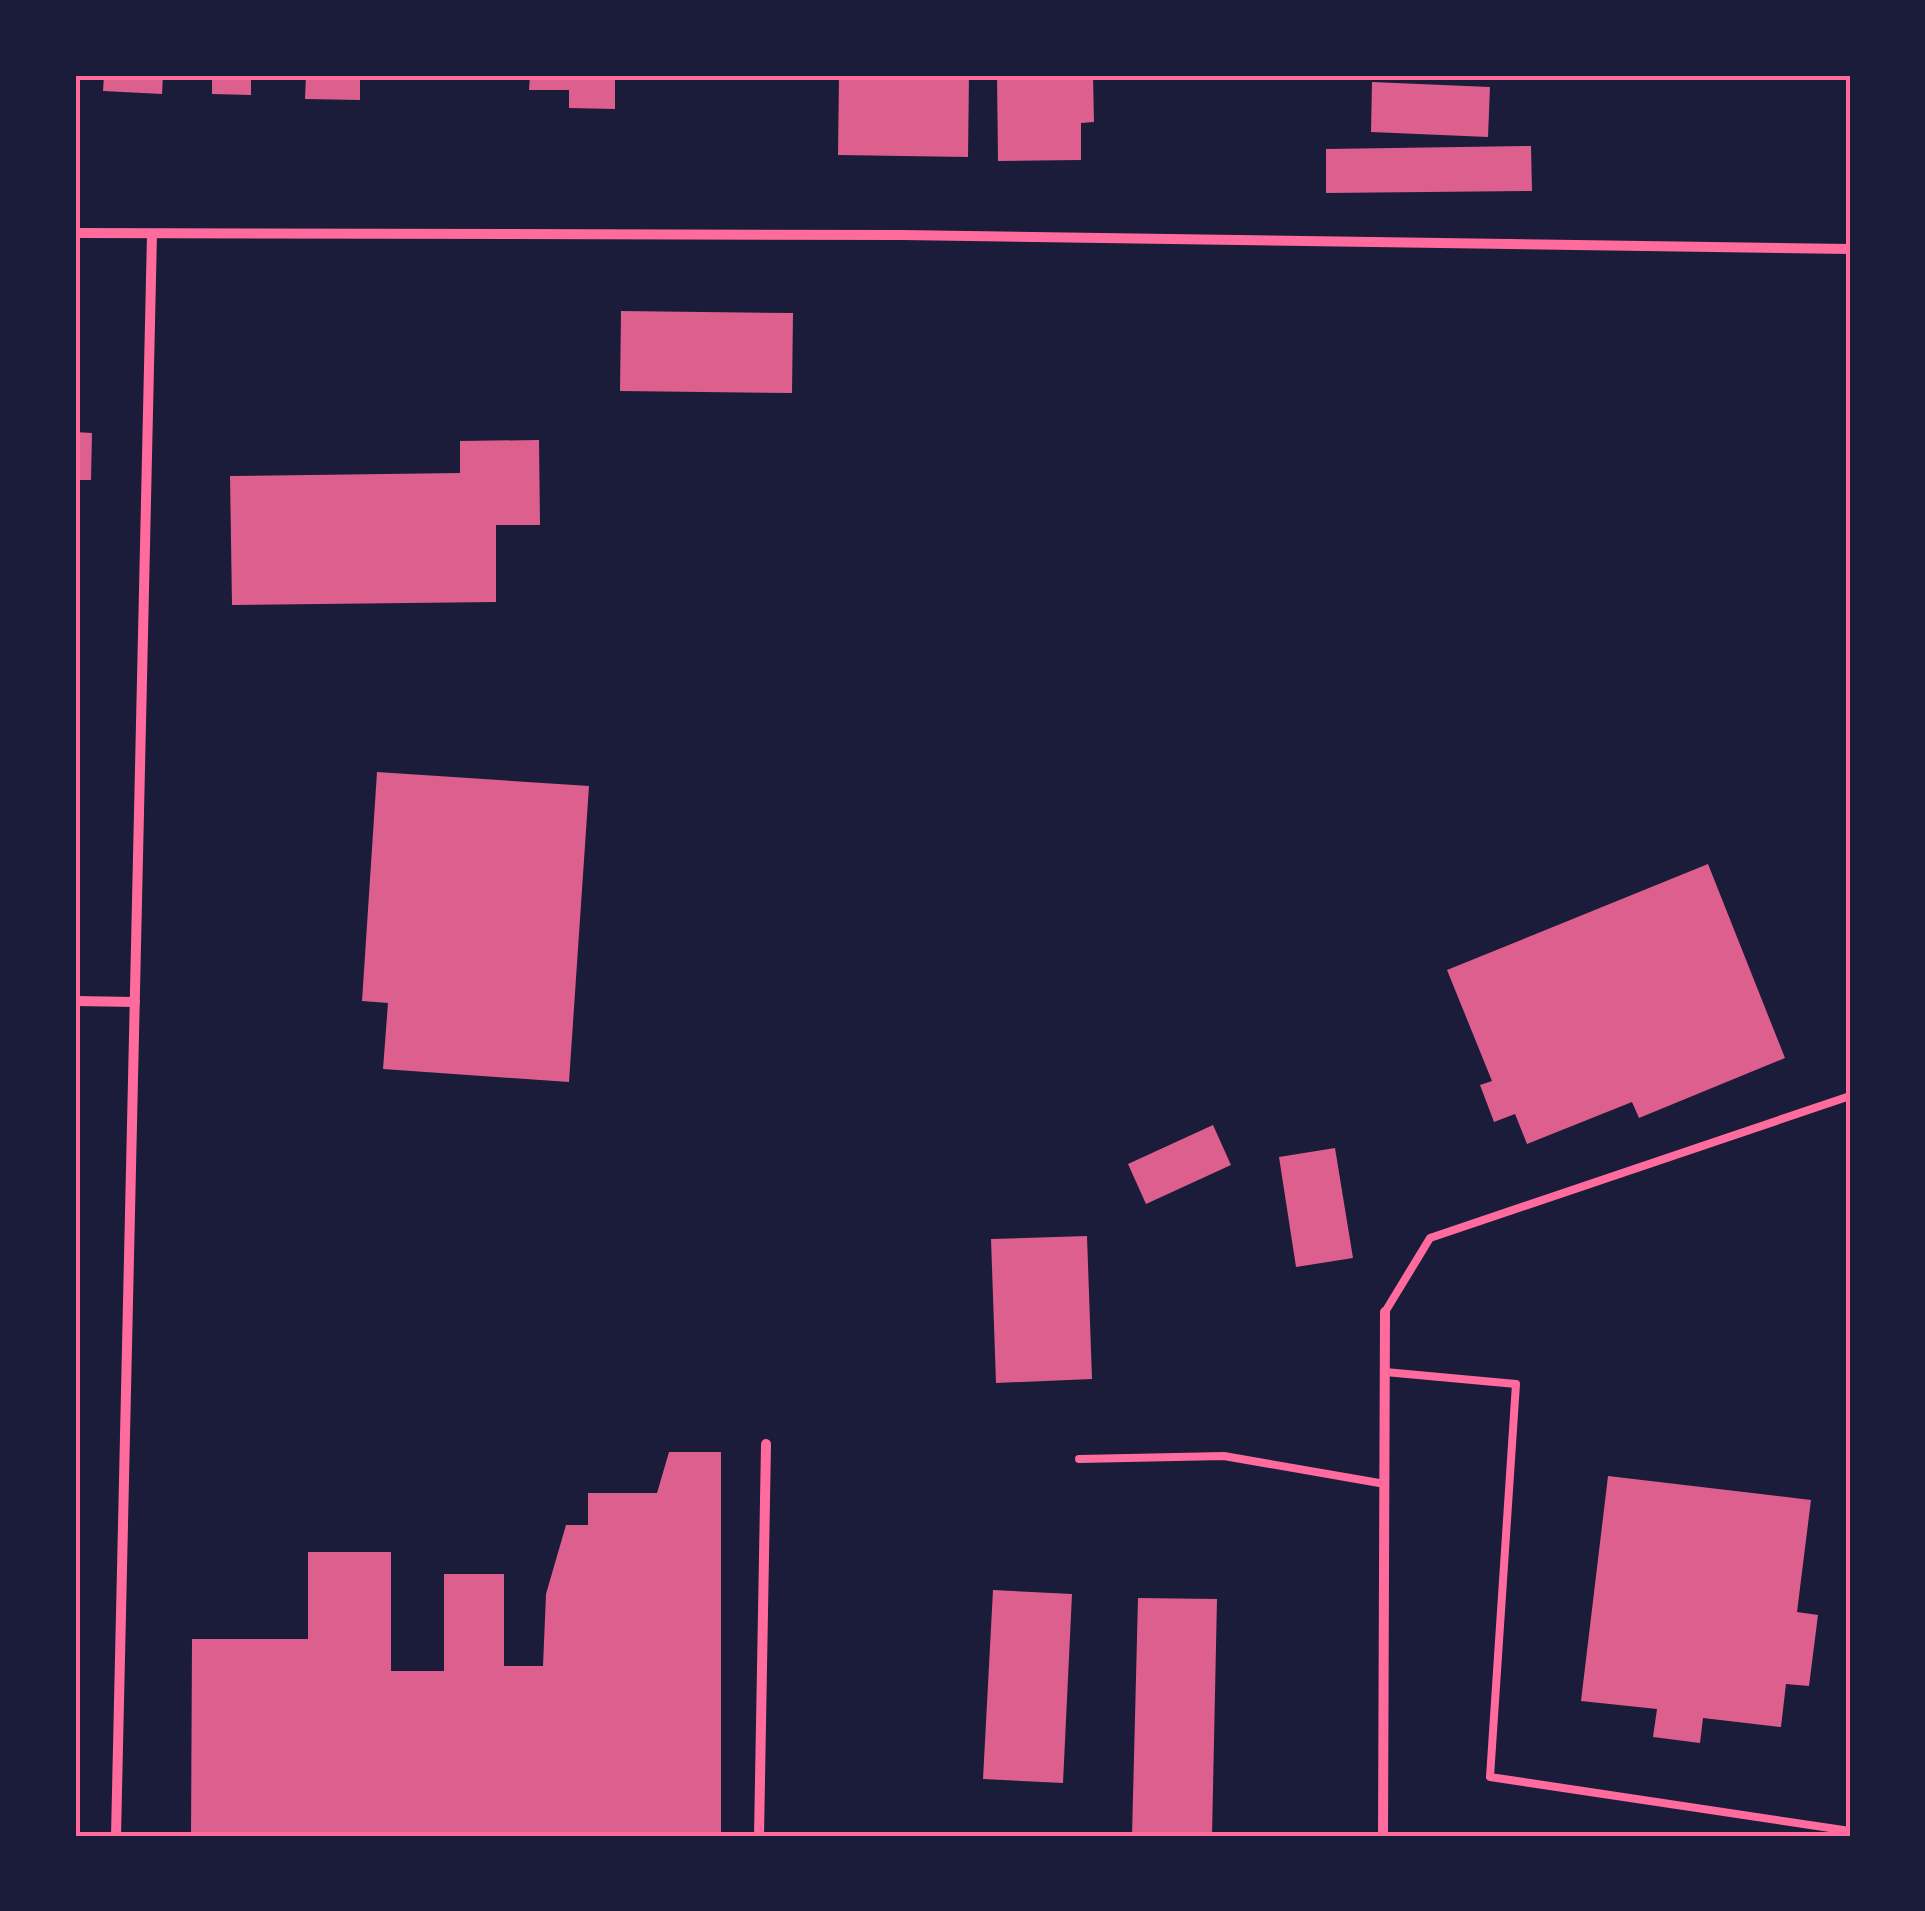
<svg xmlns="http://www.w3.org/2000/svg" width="1925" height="1911" viewBox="0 0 1925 1911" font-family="Signika,sans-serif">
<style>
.building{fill:#dd5f8e}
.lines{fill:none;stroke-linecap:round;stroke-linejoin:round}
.service{stroke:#ff6b9d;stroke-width:8}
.minor{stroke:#ff6b9d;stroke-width:10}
.neatline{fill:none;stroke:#ff6b9d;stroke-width:4}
</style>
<rect width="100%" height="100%" fill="#1b1b3a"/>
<g class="building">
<path d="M104 75H163L162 94 103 91Z"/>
<path d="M212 75H251V95L212 94Z"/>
<path d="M306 75H360V100L305 99Z"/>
<path d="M530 75H615V109L569 108V90H529Z"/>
<path d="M839 75H969L968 157 838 155Z"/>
<path d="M997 75H1093L1094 122 1081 123V160L998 161Z"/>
<path d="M1372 82 1490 87 1488 137 1371 132Z"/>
<path d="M1531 146 1532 191 1326 193V149Z"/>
<path d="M621 311 793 313 792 393 620 391Z"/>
<path d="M75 432 92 433 91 480H75Z"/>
<path d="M539 440 540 525H496V602L232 605 230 476 460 473V441Z"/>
<path d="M377 772 589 786 569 1082 383 1069 388 1003 362 1001Z"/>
<path d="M1708 864 1785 1058 1639 1118 1632 1102 1527 1144 1515 1114 1494 1122 1480 1085 1492 1081 1447 970Z"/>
<path d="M1213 1125 1231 1165 1146 1204 1128 1164Z"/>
<path d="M1335 1148 1353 1258 1296 1267 1279 1157Z"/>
<path d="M1087 1236 1092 1379 996 1383 991 1239Z"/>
<path d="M669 1452H721V1836H191L192 1639H308V1552H391V1671H444V1574H504V1666H543L546 1594 566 1525H588V1493H657Z"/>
<path d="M1608 1476 1811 1500 1797 1612 1818 1615 1809 1686 1786 1684 1781 1727 1703 1718 1700 1743 1653 1737 1657 1709 1581 1701Z"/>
<path d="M993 1590 1072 1594 1063 1783 983 1779Z"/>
<path d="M1138 1598 1217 1599 1212 1836H1132Z"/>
</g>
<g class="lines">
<g class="service">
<path d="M1385 1312 1430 1238 1850 1096"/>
<path d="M1385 1372 1516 1384 1490 1777 1850 1831"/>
<path d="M1079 1459 1224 1456 1385 1484"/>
</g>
<g class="minor">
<path d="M75 233 902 235 1850 249"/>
<path d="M75 1001 135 1002"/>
<path d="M116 1836 152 234"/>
<path d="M759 1836 766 1444"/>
<path d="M1383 1836 1385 1312"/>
</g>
</g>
<rect width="1925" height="1911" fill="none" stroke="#1b1b3a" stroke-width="155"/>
<rect x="78" y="78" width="1770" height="1756" class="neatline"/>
</svg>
